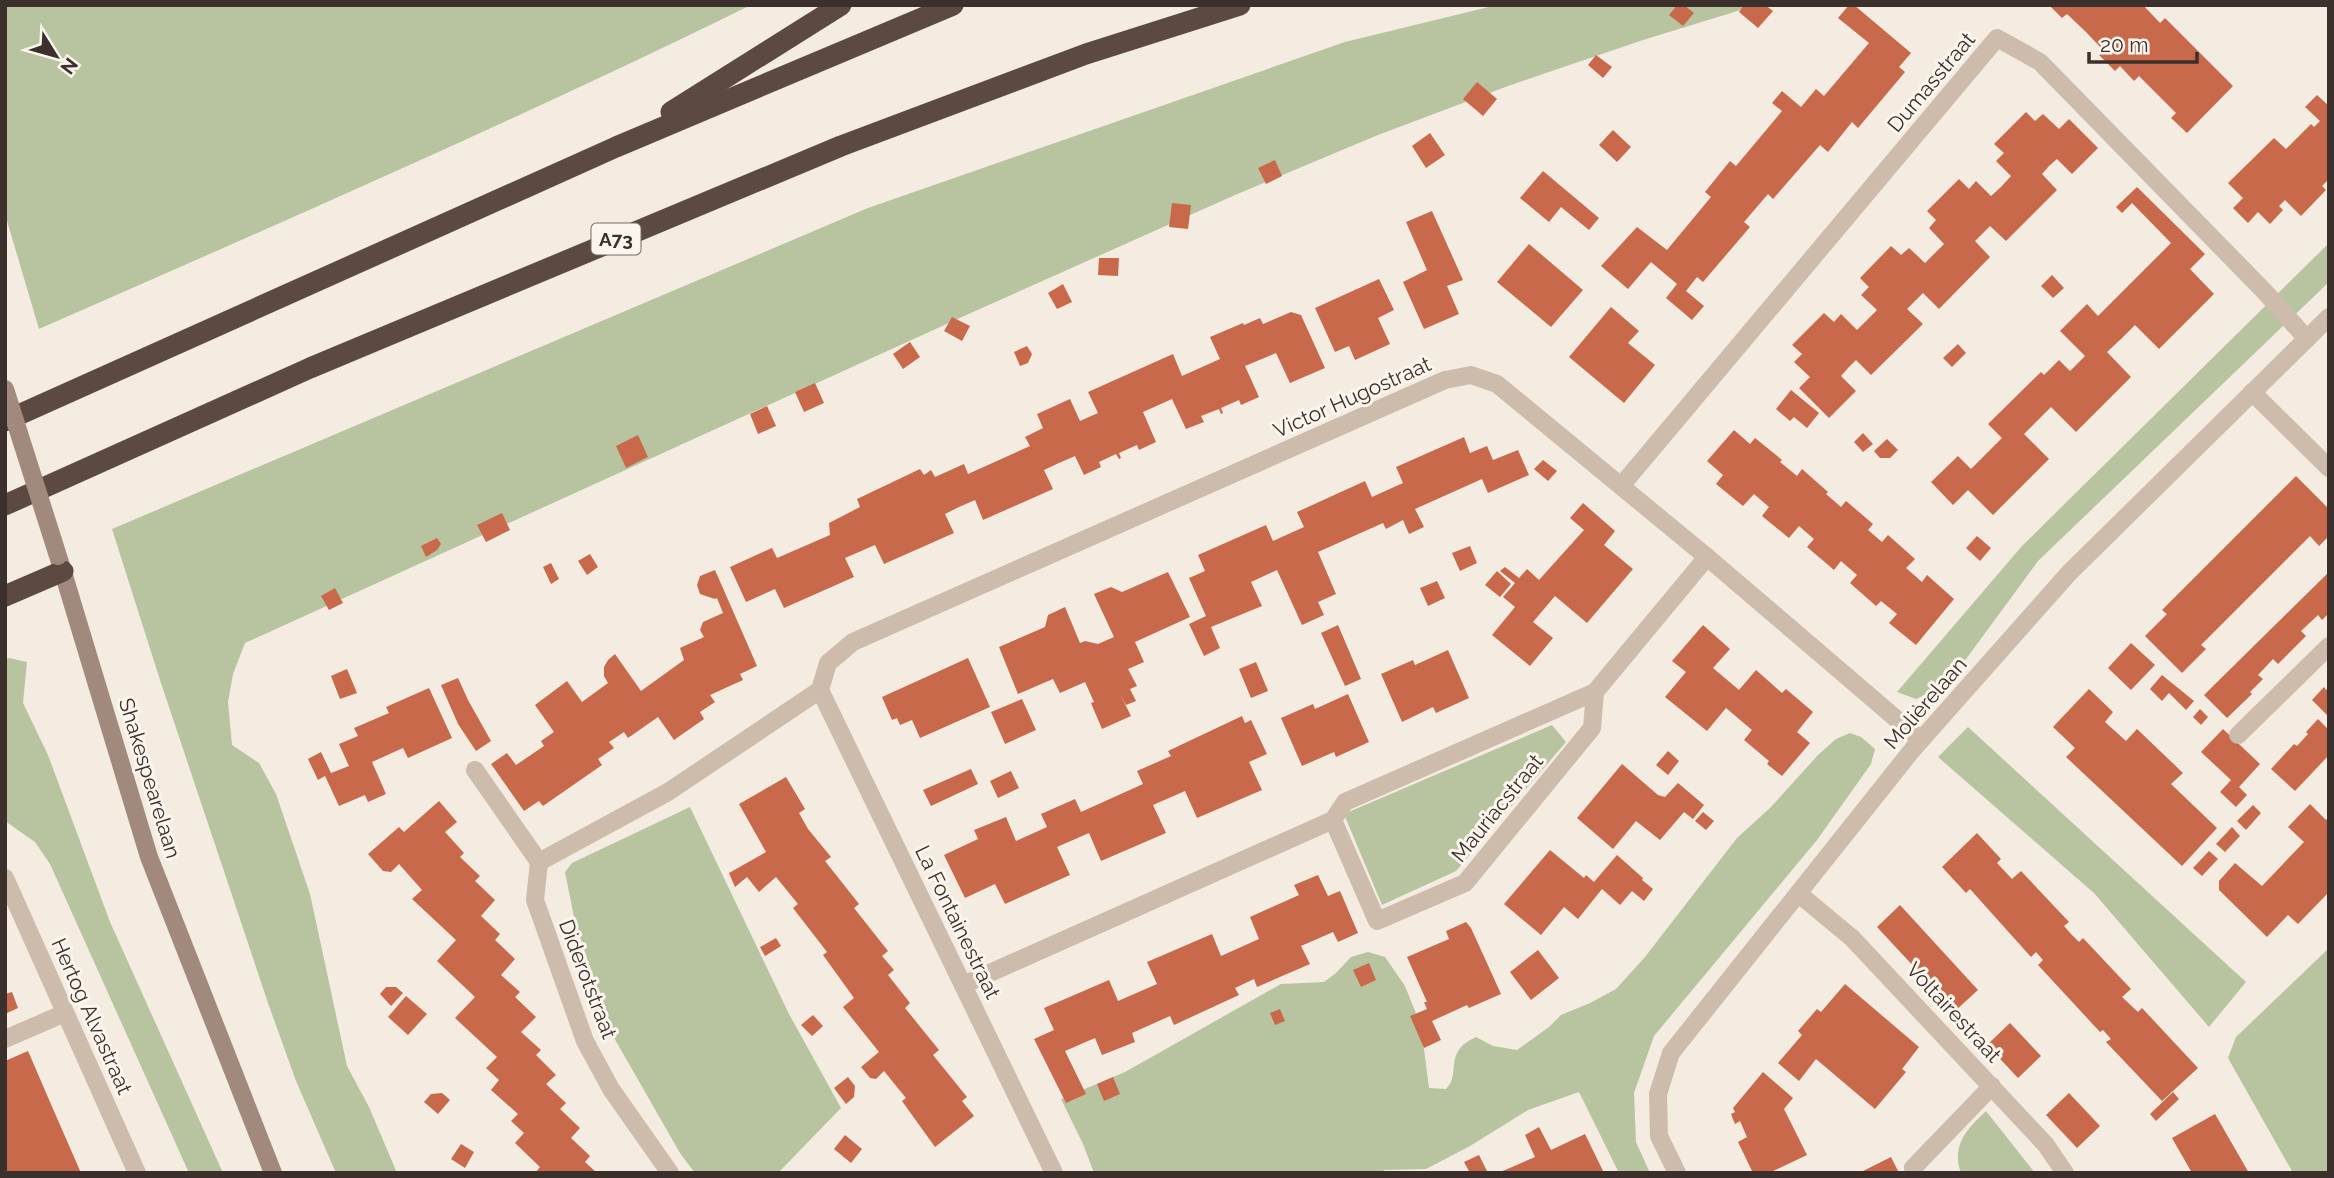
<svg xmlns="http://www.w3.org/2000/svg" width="2334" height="1178" viewBox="0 0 2334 1178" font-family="Raleway,sans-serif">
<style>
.green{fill:#b8c4a0}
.building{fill:#c8694b}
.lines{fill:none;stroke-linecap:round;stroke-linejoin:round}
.lane{stroke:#cdbbac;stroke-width:18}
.street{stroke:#cdbbac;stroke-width:18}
.secondary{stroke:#a18a7d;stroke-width:18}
.highway{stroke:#5c4a42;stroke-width:21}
.secondary-bridge{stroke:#a18a7d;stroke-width:18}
.labels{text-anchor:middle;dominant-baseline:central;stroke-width:6;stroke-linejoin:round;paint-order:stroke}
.shield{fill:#fbf5ee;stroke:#756b66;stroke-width:2}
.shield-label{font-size:19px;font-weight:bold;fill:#3b302b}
.street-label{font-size:21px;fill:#3b302b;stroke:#fbf5ee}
</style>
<rect width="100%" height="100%" fill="#f4ebe1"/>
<g class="green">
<path d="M5 5H751C517 120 278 224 39 329L5 214Z"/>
<path d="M1497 5H1757L1643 40 1508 86 1378 135 1235 195 973 312 245 643 233 674 228 702 232 745 259 763 276 794 310 894 347 1066 369 1107 397 1173H336L296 1081 268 1003 160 680 112 529 868 208 1345 42Z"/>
<path d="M2329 243V282L2038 561 1947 685 1916 699 1897 692 2022 546Z"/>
<path d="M9 658 27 662 23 703 48 755 110 922 223 1173H189L50 864 35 842 5 821V660Z"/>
<path d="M1552 725 1566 742 1456 871 1382 905 1344 814Z"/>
<path d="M1968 727 2246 982 2209 1027 2094 893 1938 757Z"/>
<path d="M1850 733 1861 737 1875 749 1871 764 1817 840 1654 1036 1634 1093 1636 1142 1650 1173H1619L1579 1092 1528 1110 1470 1146 1426 1169 1384 1170 1382 1173H1094L1083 1144 1061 1099 1125 1072 1281 984 1324 982 1336 973 1351 957 1368 952 1385 957 1405 986 1421 1026 1429 1088 1446 1089C1462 1074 1442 1052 1476 1037L1493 1046 1517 1050 1549 1027 1561 1015 1590 1003 1616 989 1645 957 1737 838 1771 807 1818 755 1836 739Z"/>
<path d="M690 807 789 1014 841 1108 778 1173H695L680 1153 613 1036 575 922 565 872 572 863Z"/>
<path d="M2329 948V1173H2293L2228 1058 2236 1037Z"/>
<path d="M1986 1111 2035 1173H1961C1951 1145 1967 1129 1986 1111Z"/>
</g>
<g class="building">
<path d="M1677 5H1684L1694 13 1683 26 1669 15Z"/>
<path d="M1744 5H1765L1773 11 1758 28 1739 12Z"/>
<path d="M1849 5H1854L1911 53 1899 67 1905 72 1858 128 1852 122 1828 152 1820 145 1773 199 1768 194 1744 222 1750 227 1703 282 1697 277 1686 291 1704 306 1692 320 1666 298 1677 284 1651 262 1628 289 1601 266 1637 227 1667 250 1711 197 1705 192 1730 161 1736 166 1782 111 1772 103 1782 91 1801 107 1816 89 1824 96 1869 43 1838 18Z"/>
<path d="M2049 5H2143L2160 23 2165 18 2233 86 2187 133 2171 118 2176 113 2139 76 2134 81 2120 66 2115 71 2099 55 2104 51 2086 32 2067 14 2062 18Z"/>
<path d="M1596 55 1612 67 1603 78 1588 65Z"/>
<path d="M1477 82 1497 99 1483 116 1463 99Z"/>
<path d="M2317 95 2329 106V179L2322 186 2326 190 2301 216 2285 200 2279 206 2283 210 2270 224 2258 212 2248 223 2233 208 2243 198 2228 183 2274 138 2286 149 2311 124 2314 127 2320 121 2305 107Z"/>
<path d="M2026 112 2035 121 2043 114 2059 129 2069 119 2098 148 2072 174 2057 159 2049 166 2042 174 2057 190 2006 241 1990 226 1975 241 1990 257 1939 309 1923 293 1907 309 1923 324 1871 375 1856 360 1848 368 1841 376 1856 391 1829 418 1799 388 1810 377 1794 362 1802 354 1792 345 1824 313 1834 322 1841 314 1857 330 1877 310 1861 295 1869 287 1860 278 1891 246 1901 255 1909 248 1925 263 1944 244 1929 228 1936 220 1927 211 1959 179 1969 189 1976 181 1991 196 2001 187 2011 176 1996 161 2004 153 1994 144Z"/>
<path d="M1613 130 1631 147 1617 162 1599 145Z"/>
<path d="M1430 133 1445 155 1426 168 1412 146Z"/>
<path d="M1275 160 1282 176 1266 184 1258 168Z"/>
<path d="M1543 171 1599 218 1589 230 1561 207 1549 222 1520 198Z"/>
<path d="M2137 187 2205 254 2190 269 2214 294 2159 349 2135 325 2121 339 2107 352 2131 377 2076 432 2051 407 2024 434 2049 459 1993 515 1968 490 1953 505 1931 482 1958 456 1971 469 2002 438 1988 424 2041 372 2044 375 2059 360 2070 371 2085 356 2060 331 2087 304 2098 316 2171 243 2132 203 2122 213 2116 207Z"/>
<path d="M1172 203 1191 205 1188 229 1169 227Z"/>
<path d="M1432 211 1463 280 1447 286 1459 314 1424 329 1403 282 1427 270 1406 222Z"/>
<path d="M1529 244 1583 290 1551 327 1497 282Z"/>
<path d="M1099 258H1119L1118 276 1098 275Z"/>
<path d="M2052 275 2064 288 2053 298 2041 286Z"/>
<path d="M1379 279 1394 310 1378 318 1390 344 1355 360 1349 346 1335 352 1315 308Z"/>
<path d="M1063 284 1072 302 1057 309 1048 293Z"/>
<path d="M1611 307 1639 331 1628 343 1655 365 1624 403 1569 357Z"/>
<path d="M1291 312 1301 315 1325 368 1290 383 1276 353 1245 366 1259 397 1241 405 1239 400 1221 408 1223 413 1221 414 1219 409 1201 416 1204 422 1186 429 1172 399 1143 412 1156 442 1139 450 1137 445 1119 453 1121 458 1119 459 1116 454 1099 462 1101 467 1084 475 1075 456 1059 463 1044 470 1053 489 983 520 975 500 959 507 945 514 954 533 884 564 875 545 845 558 854 577 784 608 775 589 746 602 730 567 772 548 777 558 830 535 829 523 860 507 857 499 920 469 924 475 931 470 935 477 964 464 968 474 1030 446 1025 437 1043 428 1037 414 1070 399 1080 421 1098 413 1088 392 1173 354 1182 376 1220 359 1210 337 1243 323 1244 325 1260 318 1263 324Z"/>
<path d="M952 317 970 326 962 341 944 331Z"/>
<path d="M910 342 920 357 903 369 893 354Z"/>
<path d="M1958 344 1966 353 1952 367 1943 358Z"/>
<path d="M1027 346 1032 354 1028 363 1020 366 1014 352Z"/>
<path d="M815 383 824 403 804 412 795 392Z"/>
<path d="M1791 390 1819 413 1807 428 1794 417 1790 421 1776 409Z"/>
<path d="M767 406 776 426 758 434 750 414Z"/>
<path d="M1734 430 1750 444 1755 438 1782 460 1780 462 1797 476 1802 469 1828 492 1826 494 1841 507 1846 501 1873 524 1868 530 1882 542 1888 535 1915 559 1906 568 1922 582 1927 575 1954 599 1916 645 1889 623 1897 614 1881 601 1876 606 1850 583 1857 575 1841 561 1834 570 1807 547 1814 539 1799 526 1789 538 1762 516 1769 507 1754 494 1743 506 1716 484 1723 475 1707 461Z"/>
<path d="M1863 433 1873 444 1863 452 1854 442Z"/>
<path d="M638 435 648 457 626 468 616 446Z"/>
<path d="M1464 437 1470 453 1487 446 1493 460 1518 450 1529 475 1488 493 1482 479 1415 509 1424 527 1409 534 1403 520 1386 529 1383 523 1318 552 1336 594 1318 602 1324 615 1302 625 1277 570 1251 582 1262 606 1211 627 1220 648 1204 656 1189 624 1206 616 1189 578 1205 571 1198 555 1266 525 1273 541 1304 527 1297 512 1365 481 1372 497 1403 483 1396 467Z"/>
<path d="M1887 439 1898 450 1890 458H1880L1874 451Z"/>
<path d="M1543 460 1557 471 1548 481 1534 469Z"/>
<path d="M2296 476 2329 509V536L2319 546 2310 536 2201 645 2206 649 2182 673 2145 636 2167 614 2162 610Z"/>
<path d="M1583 503 1615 531 1604 545 1633 569 1587 623 1555 596 1533 622 1553 638 1530 666 1492 635 1515 607 1503 597 1515 583 1500 571 1505 567 1519 578 1527 569 1539 580 1584 530 1570 518Z"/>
<path d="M502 513 510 530 486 542 477 525Z"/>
<path d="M1977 536 1991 548 1980 561 1966 548Z"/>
<path d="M437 538 441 544 437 550 426 557 421 546Z"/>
<path d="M1470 546 1477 563 1460 571 1452 553Z"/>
<path d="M590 554 598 567 587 575 578 561Z"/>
<path d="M551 563 559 579 551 584 543 567Z"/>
<path d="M715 570 757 666 740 674 743 680 710 695 715 702 700 712 704 719 674 740 658 717 628 738 624 732 609 742 614 748 598 759 602 765 543 806 539 801 524 811 491 764 507 753 516 765 544 746 541 741 554 732 535 705 567 681 582 702 608 683 604 676V667L608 660 615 654 641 691 684 660 680 648 704 637 700 630 703 622 723 613 717 598 715 599 700 594 697 585 700 576Z"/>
<path d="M1497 571 1511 584 1500 597 1485 585Z"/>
<path d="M1168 572 1190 617 1135 642 1144 662 1128 669 1137 686 1130 689 1136 701 1126 705 1120 694 1131 716 1102 729 1091 703 1094 702 1085 682 1060 693 1053 679 1018 694 999 647 1045 627 1048 615 1065 607 1080 643 1085 641 1098 644 1114 637 1094 594 1111 587 1122 592Z"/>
<path d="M2329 572V613L2322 620 2318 615 2301 631 2306 636 2278 664 2273 659 2258 675 2263 679 2250 692 2252 694 2227 718 2204 695Z"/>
<path d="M1437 581 1445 598 1428 606 1420 588Z"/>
<path d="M335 588 343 603 329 610 321 596Z"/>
<path d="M1338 625 1361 679 1345 686 1321 633Z"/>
<path d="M1703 625 1730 649 1713 668 1739 690 1756 670 1782 693 1786 689 1813 712 1797 732 1810 743 1782 776 1767 764 1769 761 1744 740 1752 730 1726 708 1707 731 1665 697 1686 672 1672 661Z"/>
<path d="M2131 643 2155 665 2131 690 2108 668Z"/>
<path d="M1448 650 1469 698 1436 713 1433 707 1402 722 1381 674 1413 660 1415 665Z"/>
<path d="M968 658 990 707 920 738 912 720 900 725 897 718 892 720 882 697Z"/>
<path d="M1256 662 1268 691 1251 698 1239 669Z"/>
<path d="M347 669 357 693 340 699 331 676Z"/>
<path d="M2162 675 2194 701 2186 710 2169 693 2162 701 2150 689Z"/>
<path d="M458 678 468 700 491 741 476 751 458 724 441 685Z"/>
<path d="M2324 687 2326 690 2329 687V717L2312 700Z"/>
<path d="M429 688 452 738 408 758 403 748 372 762 386 794 368 802 365 795 339 806 325 776 318 780 308 759 321 752 331 773 349 766 339 744 358 736 354 728 389 713 386 707Z"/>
<path d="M2089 689 2113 712 2105 722 2126 741 2137 729 2183 773 2171 784 2217 828 2182 866 2066 757 2075 748 2053 727Z"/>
<path d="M1348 694 1369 742 1336 757 1334 752 1302 766 1281 718 1313 704 1315 709Z"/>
<path d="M1022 699 1036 730 1005 744 991 712Z"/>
<path d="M2200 709 2208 717 2201 725 2193 717Z"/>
<path d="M1242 716 1245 723 1251 720 1267 754 1249 762 1262 790 1197 818 1185 791 1153 805 1166 833 1101 861 1089 833 1057 847 1070 875 1005 904 995 884 965 898 944 855 978 839 974 830 1006 817 1016 841 1047 827 1041 814 1075 799 1081 812 1143 784 1137 771 1171 756 1168 751Z"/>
<path d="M2318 719 2329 730V755L2295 791 2271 769 2294 744 2297 746 2308 734 2306 732Z"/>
<path d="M2223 729 2260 764 2239 787 2247 795 2236 807 2220 792 2231 780 2201 752Z"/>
<path d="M1668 751 1679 761 1668 775 1656 765Z"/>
<path d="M1622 764 1658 795 1665 797 1678 783 1704 805 1693 819 1684 812 1660 840 1636 821 1613 849 1577 818Z"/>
<path d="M971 769 978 784 931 806 923 790Z"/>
<path d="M1011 771 1019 788 998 798 990 781Z"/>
<path d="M786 777 805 809 799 813 808 829 831 857 825 861 859 904 854 908 888 951 882 956 894 970 888 975 910 1003 905 1008 939 1050 933 1055 967 1097 962 1101 974 1116 935 1147 902 1101 906 1098 884 1071 876 1079 870 1078 861 1067 879 1052 843 1007 854 998 823 955 827 952 793 908 798 904 776 877 759 892 747 877 735 887 729 873 766 852 739 804Z"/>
<path d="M439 801 457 822 445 832 464 853 460 857 480 876 475 881 495 900 481 916 500 934 495 940 515 959 501 975 520 992 515 997 536 1017 521 1032 541 1050 536 1055 556 1075 546 1084 566 1103 560 1109 580 1128 571 1138 590 1156 585 1162 597 1173H535L540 1167 515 1143 524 1133 511 1121 518 1114 491 1090 499 1080 486 1068 497 1057 455 1018 475 997 437 961 456 940 412 899 422 890 399 864 391 872 383 871 368 854 399 827 404 832Z"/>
<path d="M2310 804 2326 820 2329 816V892L2298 924 2288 915 2267 937 2219 890V881L2235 863 2262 886 2304 842 2288 827Z"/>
<path d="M2253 805 2261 813 2246 830 2237 821Z"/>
<path d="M1703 812 1714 821 1706 830 1695 821Z"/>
<path d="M2232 827 2240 836 2225 852 2216 844Z"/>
<path d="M1977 833 2001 859 1997 863 2012 879 2021 871 2069 922 2064 926 2071 934 2079 942 2083 938 2131 989 2122 997 2138 1012 2142 1008 2198 1068 2162 1101 2106 1042 2111 1039 2103 1030 2100 1032 2038 965 2043 960 2036 952 2031 957 1970 889 1966 893 1942 867Z"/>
<path d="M1550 850 1584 878 1586 875 1594 882 1617 855 1643 878 1642 880 1653 889 1644 901 1632 891 1620 905 1602 889 1578 919 1564 907 1541 935 1504 904Z"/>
<path d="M2209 851 2218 859 2202 876 2193 868Z"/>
<path d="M1318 875 1328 896 1340 891 1358 933 1338 942 1333 932 1301 946 1310 964 1257 987 1254 979 1235 988 1239 995 1174 1025 1170 1016 1132 1033 1135 1042 1102 1055 1095 1038 1065 1051 1086 1094 1066 1103 1034 1039 1054 1030 1044 1008 1109 980 1118 1001 1157 984 1147 962 1212 934 1221 956 1259 939 1250 917 1299 895 1294 885Z"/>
<path d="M1900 905 1978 990 1955 1011 1877 927Z"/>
<path d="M1466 922 1471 928 1501 994 1469 1008 1467 1005 1432 1021 1441 1040 1424 1048 1410 1016 1427 1009 1424 1002H1427L1407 957 1449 939 1446 931Z"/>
<path d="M776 938 781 946 765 956 760 947Z"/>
<path d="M1538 950 1559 978 1531 1000 1510 972Z"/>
<path d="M1369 963 1376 980 1361 987 1353 970Z"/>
<path d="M1845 984 1919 1047 1902 1069 1906 1072 1875 1109 1816 1059 1799 1081 1778 1063 1802 1035 1798 1031 1817 1009 1821 1012Z"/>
<path d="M386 987H396L403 993 391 1006 380 994Z"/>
<path d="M12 992 18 1008 5 1014V994Z"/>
<path d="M406 996 427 1014 408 1035 388 1017Z"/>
<path d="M1280 1009 1285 1021 1275 1025 1270 1013Z"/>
<path d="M813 1015 823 1026 812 1036 801 1025Z"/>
<path d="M2010 1023 2041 1056 2018 1078 1987 1045Z"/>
<path d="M28 1051 50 1102 81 1173H8L5 1167V1061Z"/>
<path d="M1763 1072 1793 1098 1784 1109 1807 1155 1769 1173H1753L1738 1142 1747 1137 1740 1121 1735 1124 1731 1114 1735 1112 1733 1108Z"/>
<path d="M848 1077 855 1086 854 1097 846 1104 834 1088Z"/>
<path d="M1113 1077 1120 1094 1104 1101 1097 1084Z"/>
<path d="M2173 1092 2179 1099 2156 1121 2150 1114Z"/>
<path d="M442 1093 450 1100 438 1114 424 1102 431 1094Z"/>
<path d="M2069 1093 2100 1126 2077 1148 2046 1115Z"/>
<path d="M2215 1114 2238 1154 2249 1173H2192L2172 1138Z"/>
<path d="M1539 1127 1551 1150 1585 1134 1604 1173H1498L1535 1157 1525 1135Z"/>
<path d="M845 1135 862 1149 851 1163 834 1149Z"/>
<path d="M461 1144 474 1152 465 1168 451 1159Z"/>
<path d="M1479 1155 1488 1173H1470L1464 1162Z"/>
<path d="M1891 1157 1899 1173H1859Z"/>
</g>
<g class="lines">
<g class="lane">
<path d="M2238 735 2329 646"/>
<path d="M475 770 539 862"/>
<path d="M5 1039 65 1013"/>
<path d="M1915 1173 1913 1168 1992 1086"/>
</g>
<g class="street">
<path d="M2252 392 2329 468"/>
<path d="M1621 486 1997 38 2040 62 2265 292 2307 339"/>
<path d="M820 690 828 663 853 642 1445 380 1471 375 1497 384 1707 557 1921 740"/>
<path d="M820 690 1054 1173"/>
<path d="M1333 820 1377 921 1465 883 1592 728 1595 692"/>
<path d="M5 878 137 1173"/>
<path d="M1799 894 1852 938 2046 1145 2065 1173"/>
<path d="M963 985 1333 820 1345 802 1595 692 1707 557"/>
<path d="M670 1173 611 1089 585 1041 535 900 539 862 668 792 820 690"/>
<path d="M1677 1173 1659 1136 1658 1094 1671 1053 1913 749 2069 573 2329 317"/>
</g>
<path class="secondary" d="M59 559 149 857 273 1173"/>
<g class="highway">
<path d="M671 112 841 5"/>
<path d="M5 421 616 147 953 5"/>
<path d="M5 505 310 368 841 146 1086 54 1240 5"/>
<path d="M5 596 63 571"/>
</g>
<path class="secondary-bridge" d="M5 389 58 556"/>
</g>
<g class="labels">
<rect class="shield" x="591.5" y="223.5" width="49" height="31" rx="5"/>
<g class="shield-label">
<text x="616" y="239">A73</text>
</g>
<g class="street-label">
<text transform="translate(1931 82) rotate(-50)">Dumasstraat</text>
<text transform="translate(1352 397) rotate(-24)">Victor Hugostraat</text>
<text transform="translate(1925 703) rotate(-49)">Molièrelaan</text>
<text transform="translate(150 778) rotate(73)">Shakespearelaan</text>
<text transform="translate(1497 808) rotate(-51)">Mauriacstraat</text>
<text transform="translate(958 922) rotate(64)">La Fontainestraat</text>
<text transform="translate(588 979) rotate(69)">Diderotstraat</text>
<text transform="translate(1954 1012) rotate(47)">Voltairestraat</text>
<text transform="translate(92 1016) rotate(66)">Hertog Alvastraat</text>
</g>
</g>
<rect width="2334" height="1178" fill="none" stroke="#3b302b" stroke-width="14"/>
<g transform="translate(56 56) rotate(127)" stroke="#fbf5ee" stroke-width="5" paint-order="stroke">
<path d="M0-5L12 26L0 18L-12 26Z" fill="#3b302b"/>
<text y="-10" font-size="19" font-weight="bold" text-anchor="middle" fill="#3b302b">N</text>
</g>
<path d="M2089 52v10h108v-10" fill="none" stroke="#3b302b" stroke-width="3.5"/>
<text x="2100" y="52" font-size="21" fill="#3b302b" stroke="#fbf5ee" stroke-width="5" paint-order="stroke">20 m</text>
</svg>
